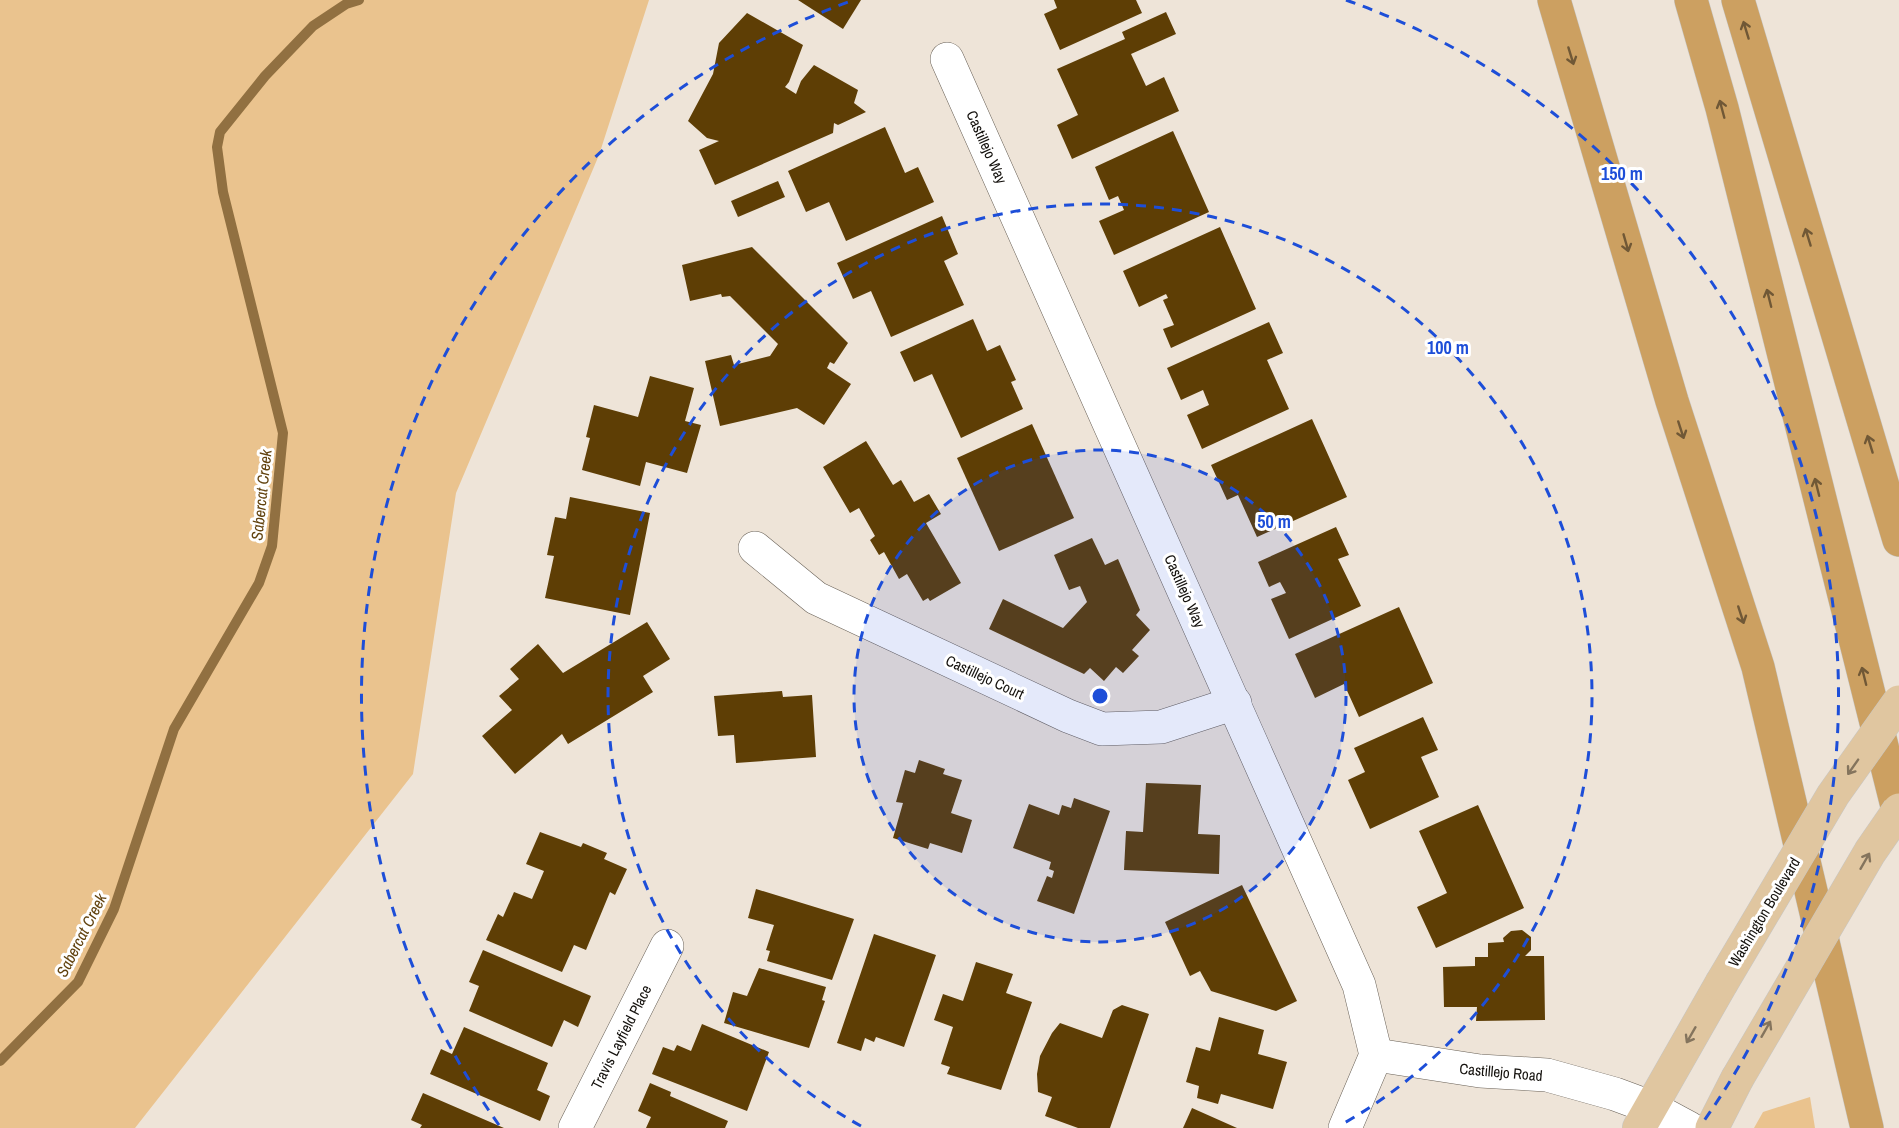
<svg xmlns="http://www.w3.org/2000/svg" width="1899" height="1128" viewBox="0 0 1899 1128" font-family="'Archivo Narrow',sans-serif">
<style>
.green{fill:#eac38e}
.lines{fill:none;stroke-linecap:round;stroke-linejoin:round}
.stream{stroke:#917041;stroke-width:10}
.building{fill:#5e3e05}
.minor-casing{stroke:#696157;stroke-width:34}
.major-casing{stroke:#c6c6c5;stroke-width:34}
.highway-casing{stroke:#c6c6c5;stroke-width:34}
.minor{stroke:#fff;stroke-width:33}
.major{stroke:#e0c6a0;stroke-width:33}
.highway{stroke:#cca061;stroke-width:33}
.major-bridge-casing{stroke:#c6c6c5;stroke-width:34;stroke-linecap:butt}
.major-bridge{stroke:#e0c6a0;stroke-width:33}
.oneway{stroke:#705836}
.oneway2{stroke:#84745d}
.ring{fill:none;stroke:#1d4ed8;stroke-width:3;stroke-dasharray:10 8}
.labels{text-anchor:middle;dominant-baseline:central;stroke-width:6;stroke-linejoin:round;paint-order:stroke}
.street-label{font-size:15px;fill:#13100c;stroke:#fff}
.water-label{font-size:16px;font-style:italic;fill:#62430f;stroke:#fff}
.centre{fill:#1d4ed8;stroke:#fff;stroke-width:3}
.ring-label{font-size:18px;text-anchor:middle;font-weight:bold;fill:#1d4ed8;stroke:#fff;stroke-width:6;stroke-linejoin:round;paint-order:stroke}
</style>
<rect width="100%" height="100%" fill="#eee4d8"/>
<g class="green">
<path d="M0 0H649L599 155 456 493 413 774 135 1128H0Z"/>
<path d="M1810 1097 1815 1128H1754L1763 1112Z"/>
</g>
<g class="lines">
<path class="stream" d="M0 1061 78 982 114 909 174 729 259 583 272 546 283 433 223 192 217 147 220 132 265 76 313 26 346 4 359 0"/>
</g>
<g class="building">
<path d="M798 0H861L843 29Z"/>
<path d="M1054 0H1136L1142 13 1060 50 1044 14 1057 8Z"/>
<path d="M1166 12 1176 34 1131 54 1146 86 1164 77 1179 111 1072 159 1057 125 1078 115 1057 69 1125 39 1122 32Z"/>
<path d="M747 13 803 45 789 82 785 87 796 94 801 81 814 65 858 90 854 103 866 112 838 125 834 123 833 133 715 185 699 150 719 141 707 138 688 121 713 74 719 43Z"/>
<path d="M885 127 905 173 918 167 934 202 846 241 829 202 806 212 788 171Z"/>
<path d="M1173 131 1209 212 1114 255 1099 221 1124 210 1118 196 1109 200 1095 167Z"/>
<path d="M778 181 785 197 738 217 731 201Z"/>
<path d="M942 216 958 254 944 261 964 305 891 337 871 291 853 299 837 263Z"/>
<path d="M1220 227 1256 309 1171 348 1163 329 1174 325 1163 300 1168 298 1166 294 1139 307 1123 271Z"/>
<path d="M752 247 848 343 834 364 830 362 827 368 851 384 824 425 797 408 720 426 705 361 731 355 734 365 770 356 778 344 730 296 722 297 721 294 690 301 682 265Z"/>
<path d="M973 319 987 351 1000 345 1016 380 1011 382 1023 409 961 438 932 374 914 382 900 352Z"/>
<path d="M1269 322 1283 353 1267 360 1289 409 1202 449 1187 415 1209 405 1203 390 1181 400 1167 368Z"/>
<path d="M650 376 694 388 685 421 701 425 687 473 646 462 640 486 582 470 590 438 586 437 594 405 638 417Z"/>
<path d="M1312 419 1347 497 1257 537 1238 495 1227 500 1211 465Z"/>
<path d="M1032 424 1074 518 999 551 957 458Z"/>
<path d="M866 441 893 485 901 480 914 502 929 494 941 514 926 523 961 583 930 601 928 598 923 601 907 574 899 579 884 552 879 555 870 540 875 536 859 508 850 513 823 467Z"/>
<path d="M570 497 650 513 630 615 545 598 554 556 547 555 555 517 566 519Z"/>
<path d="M1336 527 1349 555 1338 559 1361 606 1289 639 1271 599 1286 593 1280 582 1269 587 1258 562Z"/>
<path d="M1092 538 1105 565 1118 559 1140 610 1136 615 1150 630 1132 650 1139 656 1123 673 1116 667 1104 681 1090 668 1084 674 989 629 1003 599 1063 628 1087 602 1080 586 1069 590 1054 555Z"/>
<path d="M1399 607 1433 683 1359 717 1344 684 1315 698 1295 654Z"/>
<path d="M647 622 670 659 643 676 653 692 568 744 562 734 515 774 482 736 512 710 499 696 519 679 510 669 538 644 563 673Z"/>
<path d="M782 691 783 697 812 695 816 757 736 763 734 735 718 736 714 696Z"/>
<path d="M1423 717 1438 750 1421 757 1439 797 1370 829 1348 780 1365 772 1354 748Z"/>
<path d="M919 760 945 769 943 774 962 780 951 813 972 820 962 853 930 843 928 849 893 838 903 803 896 802 905 770 915 773Z"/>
<path d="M1146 783 1201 785 1198 834 1220 835 1219 874 1124 870 1126 831 1143 832Z"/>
<path d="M1074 798 1110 811 1074 914 1037 901 1047 876 1052 878 1054 871 1049 869 1051 862 1013 848 1029 804 1059 815 1062 805 1071 808Z"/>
<path d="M1478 805 1524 908 1436 948 1417 907 1447 893 1419 831Z"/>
<path d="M540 832 581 847 583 843 607 853 604 859 627 869 615 895 610 892 586 950 574 945 562 972 486 940 498 914 503 917 514 892 532 899 544 871 526 864Z"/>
<path d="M1242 885 1297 1001 1276 1011 1211 991 1200 971 1190 976 1165 922Z"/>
<path d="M756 889 854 919 832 980 767 961 770 951 766 950 774 925 748 918Z"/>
<path d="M1522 930 1531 937V950L1525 956H1544L1545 1020 1476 1021 1477 1007H1444L1443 967 1475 966V957H1488V943L1504 942 1503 938 1511 931Z"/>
<path d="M874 934 936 955 904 1047 876 1037 874 1042 865 1038 861 1051 837 1043Z"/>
<path d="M483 950 591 996 578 1027 564 1020 552 1047 469 1011 479 986 469 982Z"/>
<path d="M976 962 1013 974 1006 993 1032 1002 1001 1090 947 1074 950 1067 941 1064 953 1027 934 1020 943 994 963 1001Z"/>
<path d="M759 968 826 987 822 1000 825 1001 809 1048 724 1023 733 992 747 996Z"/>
<path d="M1122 1005 1149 1014 1110 1128H1078L1045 1116 1052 1097 1038 1092 1037 1074 1040 1056 1052 1033 1060 1023 1102 1038 1113 1010Z"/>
<path d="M1219 1017 1264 1030 1258 1054 1287 1062 1273 1109 1221 1094 1218 1104 1197 1098 1199 1086 1186 1082 1196 1047 1210 1051Z"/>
<path d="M702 1024 769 1052 747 1111 652 1074 663 1047 674 1051 677 1045 691 1051Z"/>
<path d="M464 1027 548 1063 537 1090 550 1096 540 1121 430 1074 441 1049 452 1054Z"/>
<path d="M650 1083 671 1092 670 1096 728 1121 725 1128H646L651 1117 638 1111Z"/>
<path d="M423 1093 504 1128H420L422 1125 411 1120Z"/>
<path d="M1192 1108 1237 1128H1183Z"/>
</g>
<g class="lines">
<g class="minor-casing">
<g id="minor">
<path d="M947 59 1359 985 1376 1055 1345 1128"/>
<path d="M755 548 816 598 1068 716 1102 729 1161 727 1235 703"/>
<path d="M1376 1055 1480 1071 1547 1075 1615 1094 1650 1107 1689 1128"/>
<path d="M575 1128 667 946"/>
</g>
</g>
<g class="major-casing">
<g id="major">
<path d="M1639 1128 1721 984"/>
<path d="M1712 1128 1737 1079"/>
</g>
</g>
<g class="highway-casing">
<g id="highway">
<path d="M1554 0 1672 401 1758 667 1867 1128"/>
<path d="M1691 0 1722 108 1899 814"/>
<path d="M1738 0 1899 540"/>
</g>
</g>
<use href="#minor" class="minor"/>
<use href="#major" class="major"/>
<use href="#highway" class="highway"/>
<g class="major-bridge-casing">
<g id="major-bridge">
<path d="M1721 984 1833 795 1899 702"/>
<path d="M1737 1079 1870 852 1899 810"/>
</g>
</g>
<use href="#major-bridge" class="major-bridge"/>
</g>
<defs><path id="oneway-shaft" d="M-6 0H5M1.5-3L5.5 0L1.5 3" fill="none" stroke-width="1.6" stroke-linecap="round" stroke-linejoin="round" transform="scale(1.5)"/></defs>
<g class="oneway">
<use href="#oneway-shaft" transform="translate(1746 30) rotate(-107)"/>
<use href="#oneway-shaft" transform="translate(1571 56) rotate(73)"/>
<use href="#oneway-shaft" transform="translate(1722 109) rotate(-105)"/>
<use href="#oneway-shaft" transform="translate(1808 237) rotate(-107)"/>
<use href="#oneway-shaft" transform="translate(1626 243) rotate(74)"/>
<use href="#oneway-shaft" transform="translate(1769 298) rotate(-104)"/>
<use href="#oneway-shaft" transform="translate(1681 430) rotate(72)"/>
<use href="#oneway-shaft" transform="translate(1870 444) rotate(-107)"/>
<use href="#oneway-shaft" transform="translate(1817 487) rotate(-104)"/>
<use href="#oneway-shaft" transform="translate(1741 615) rotate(72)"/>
<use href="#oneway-shaft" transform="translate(1864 676) rotate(-104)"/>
</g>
<g class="oneway2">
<use href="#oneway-shaft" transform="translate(1853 767) rotate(125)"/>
<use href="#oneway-shaft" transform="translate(1865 861) rotate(-60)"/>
<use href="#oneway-shaft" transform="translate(1766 1029) rotate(-60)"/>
<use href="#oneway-shaft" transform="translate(1691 1035) rotate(120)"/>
</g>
<circle cx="1100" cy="696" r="246" fill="#1d4ed8" fill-opacity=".12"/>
<g class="ring">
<circle cx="1100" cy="696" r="246"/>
<path d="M861 1126A492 492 0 1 1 1339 1126"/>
<path d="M499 1125A738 738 0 0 1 854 0M1346 0A738 738 0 0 1 1701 1125"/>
</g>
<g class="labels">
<g class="street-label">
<text transform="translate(987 147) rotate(66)">Castillejo Way</text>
<text transform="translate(1185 591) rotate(66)">Castillejo Way</text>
<text transform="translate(985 677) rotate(25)">Castillejo Court</text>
<text transform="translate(1764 912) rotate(-59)">Washington Boulevard</text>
<text transform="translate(621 1037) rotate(-63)">Travis Layfield Place</text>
<text transform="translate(1501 1072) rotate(5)">Castillejo Road</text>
</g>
<g class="water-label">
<text transform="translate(261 495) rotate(-84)">Sabercat Creek</text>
<text transform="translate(81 935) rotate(-63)">Sabercat Creek</text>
</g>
</g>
<circle cx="1100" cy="696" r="9" class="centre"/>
<g class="ring-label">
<text x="1622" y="180">150 m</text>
<text x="1448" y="354">100 m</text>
<text x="1274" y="528">50 m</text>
</g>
</svg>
